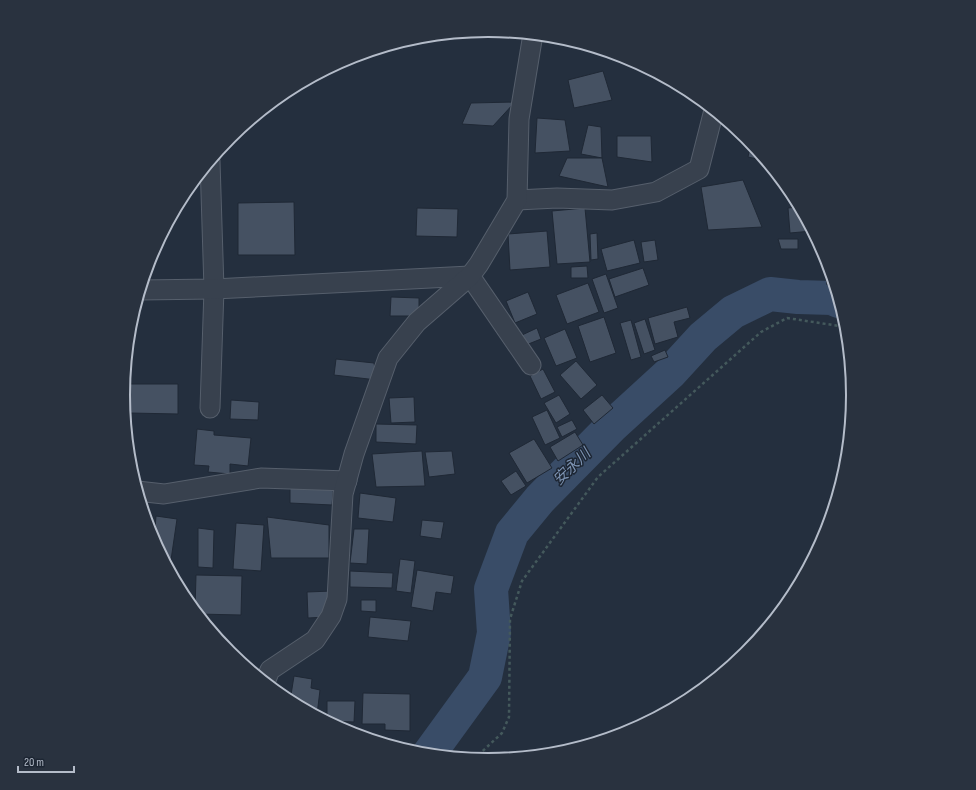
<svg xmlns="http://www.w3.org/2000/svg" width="976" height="790" viewBox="0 0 976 790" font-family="'Sofia Sans Condensed','Noto Sans JP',sans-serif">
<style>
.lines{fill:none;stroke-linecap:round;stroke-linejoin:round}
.river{stroke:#394c67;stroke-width:34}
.building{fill:#455162;stroke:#1f2835}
.street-casing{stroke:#565f6c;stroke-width:21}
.path{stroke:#44595c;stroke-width:2.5;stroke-dasharray:3 3;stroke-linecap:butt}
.street{stroke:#38414e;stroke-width:19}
.labels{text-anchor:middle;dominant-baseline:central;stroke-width:3;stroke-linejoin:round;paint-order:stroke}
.water-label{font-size:15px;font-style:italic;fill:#7c92b1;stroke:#1d2633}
.rim{fill:none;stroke:#b4bcc9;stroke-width:2}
</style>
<rect width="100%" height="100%" fill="#242f3e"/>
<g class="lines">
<path class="river" d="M429 754 485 677 494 633 491 589 512 533 540 499 611 427 670 373 703 337 733 312 770 294 798 297 832 298 839 301"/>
</g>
<g class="building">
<path d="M603 71 612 100 574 108 568 80Z"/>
<path d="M515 102 493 126 462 124 471 103Z"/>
<path d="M537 118 565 120 570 151 535 153Z"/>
<path d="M588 125 601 127 602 158 581 154Z"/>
<path d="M617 136H651L652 162 617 157Z"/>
<path d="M751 143 766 161 748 157Z"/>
<path d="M567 158H602L608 187 559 176Z"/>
<path d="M743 180 762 227 708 230 701 187Z"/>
<path d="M294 202 295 255H238V203Z"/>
<path d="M799 207 812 231 790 233 788 208Z"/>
<path d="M417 208 458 209 457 237 416 236Z"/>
<path d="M585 208 590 262 557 264 552 211Z"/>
<path d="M547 231 550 267 510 270 508 234Z"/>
<path d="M597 233 598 259 591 260 590 234Z"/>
<path d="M778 239H798V249H781Z"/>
<path d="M634 240 640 263 607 271 601 249Z"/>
<path d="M655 240 658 260 644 262 641 242Z"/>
<path d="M587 266 588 278H571V267Z"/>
<path d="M643 268 649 285 615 297 609 279Z"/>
<path d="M829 269 834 284 827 285 825 270Z"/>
<path d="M606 274 618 308 604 313 592 279Z"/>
<path d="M588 283 599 312 567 324 556 295Z"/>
<path d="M528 292 537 314 515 323 506 301Z"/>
<path d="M391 297 419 298V308L410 316H390Z"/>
<path d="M687 307 690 318 674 322 678 337 655 344 648 318Z"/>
<path d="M604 317 616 353 590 362 578 326Z"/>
<path d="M645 319 655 350 644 354 634 323Z"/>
<path d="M631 320 641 357 631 360 620 323Z"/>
<path d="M537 328 541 339 526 345 522 335Z"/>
<path d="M565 329 577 358 556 366 544 338Z"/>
<path d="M665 350 668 357 654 362 651 356Z"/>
<path d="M336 359 374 363 377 380 334 375Z"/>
<path d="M576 361 597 385 581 399 560 375Z"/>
<path d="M543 369 555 392 541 399 530 376Z"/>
<path d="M130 384H178V414L130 413Z"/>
<path d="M559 395 570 414 556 423 544 403Z"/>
<path d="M602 395 613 408 594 424 583 410Z"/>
<path d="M414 397 415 422 391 423 389 398Z"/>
<path d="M231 400 259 402 258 420 230 419Z"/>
<path d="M547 410 560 438 545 445 532 417Z"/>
<path d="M572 420 577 429 562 437 557 427Z"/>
<path d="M376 424 417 425 416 444 376 442Z"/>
<path d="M197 429 214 431V435L251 438 248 466 230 464V474L208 472 209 466 194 465Z"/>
<path d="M575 432 583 445 558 461 550 447Z"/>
<path d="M534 439 552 468 527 483 509 453Z"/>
<path d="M422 451 425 486 376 487 372 454Z"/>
<path d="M452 451 455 474 429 477 425 452Z"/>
<path d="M516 471 526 486 511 495 501 481Z"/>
<path d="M290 482H334L332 505 290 503Z"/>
<path d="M360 493 396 498 393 522 358 518Z"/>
<path d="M156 516 177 519 171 560H164L154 541Z"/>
<path d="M267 517 329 525V558H271Z"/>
<path d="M422 520 444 522 441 539 420 536Z"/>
<path d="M236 523 264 525 261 571 233 569Z"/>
<path d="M198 528 214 530 213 568 198 567Z"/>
<path d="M354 529H369L367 564 350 563Z"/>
<path d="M400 559 415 561 411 593 396 591Z"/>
<path d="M417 570 454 576 451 594 436 592 433 611 411 607Z"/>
<path d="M350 571 393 573 392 588 350 587Z"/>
<path d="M196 575 242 576 241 615 198 614 195 611Z"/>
<path d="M332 591 327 617 308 618 307 592Z"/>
<path d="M361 600H376V612L361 611Z"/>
<path d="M370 617 411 621 408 641 368 637Z"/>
<path d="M294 676 312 679 311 688 320 690 317 715 290 701Z"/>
<path d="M363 693 410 694V731L385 730V724H362Z"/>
<path d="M327 701H355L354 722 327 721Z"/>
</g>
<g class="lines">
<g class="street-casing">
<g id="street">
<path d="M210 161 214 289 210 408"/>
<path d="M517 200 557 198 612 200 656 192 699 169 714 110"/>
<path d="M470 276 531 365"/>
<path d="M140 290 214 289 470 276"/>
<path d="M137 491 164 494 261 478 347 481"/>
<path d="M265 682 270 670 315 640 331 616 337 599 343 494 354 454 388 358 417 322 470 276 479 264 517 200 519 119 533 34"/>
</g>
</g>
<path class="path" d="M474 759 502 733 509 717 510 619 522 581 598 477 761 332 787 318 846 327"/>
<use href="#street" class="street"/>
</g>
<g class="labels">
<g class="water-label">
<text transform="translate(572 467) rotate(-44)">安永川</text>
</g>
</g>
<path d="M0 0H976V790H0ZM130 395a358 358 0 1 1 716 0a358 358 0 1 1-716 0Z" fill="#29323f" fill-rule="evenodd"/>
<path class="rim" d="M130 395a358 358 0 1 1 716 0a358 358 0 1 1-716 0Z"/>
<path d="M18 766v6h56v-6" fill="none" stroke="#b4bcc9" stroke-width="2"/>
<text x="24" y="766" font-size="12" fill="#b4bcc9" stroke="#1d2633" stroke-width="3" paint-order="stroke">20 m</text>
</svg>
